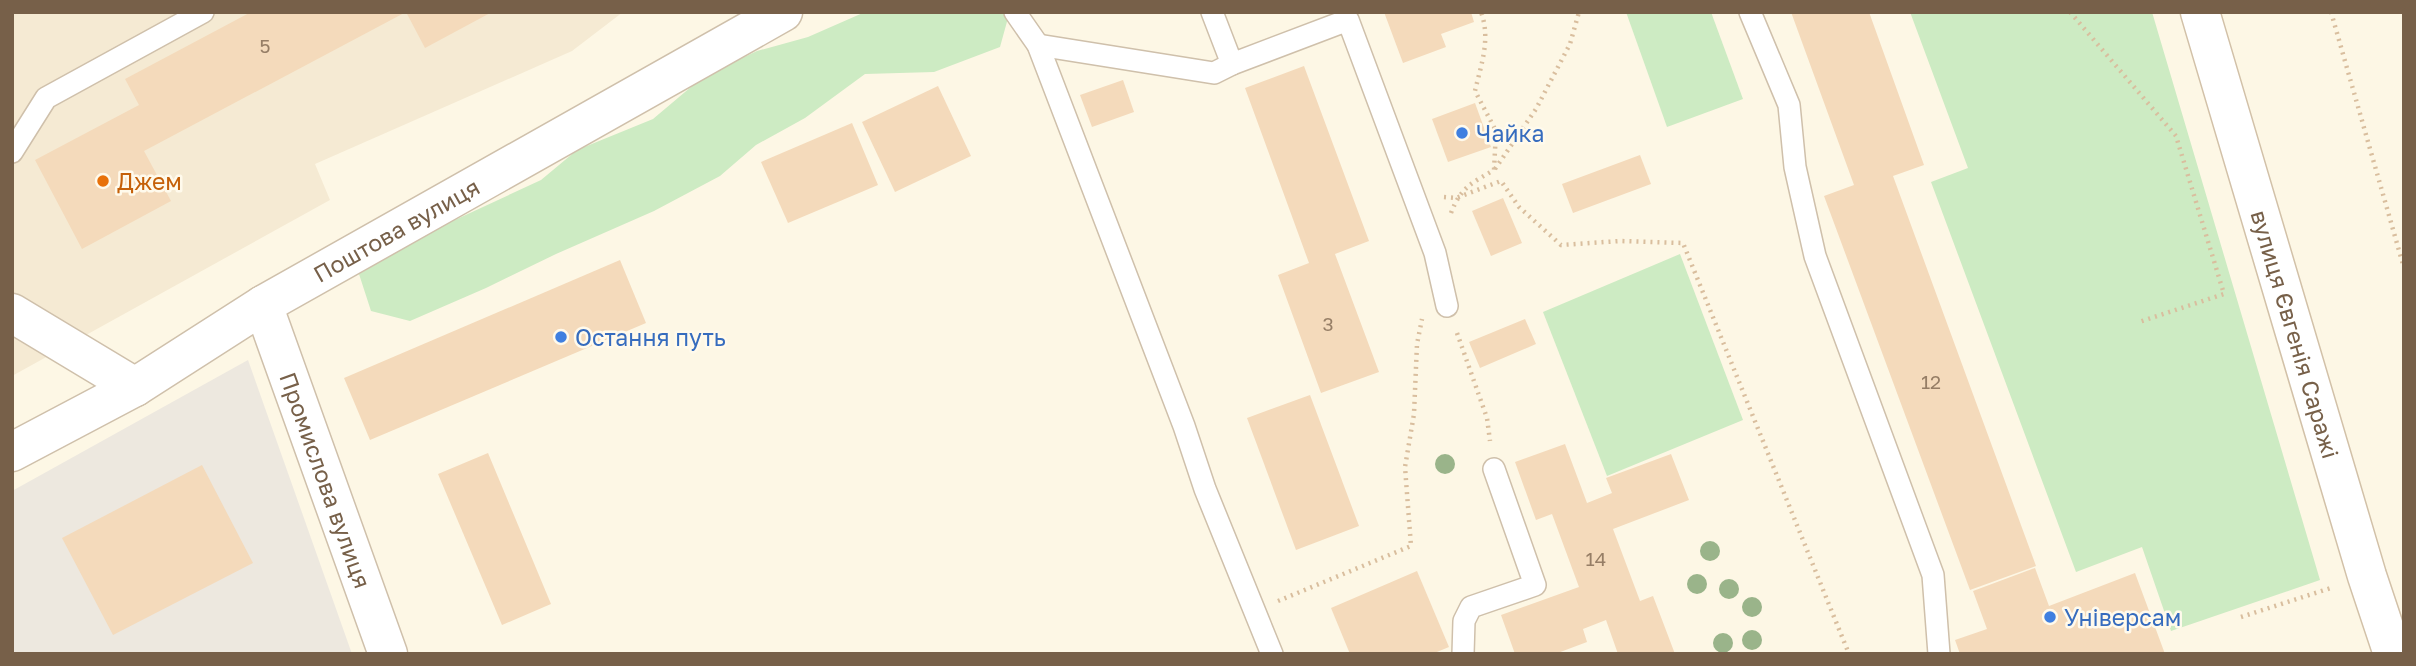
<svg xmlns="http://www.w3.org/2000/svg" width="2416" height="666" viewBox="0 0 2416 666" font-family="'Golos Text',sans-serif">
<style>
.residential{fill:#f5ead3}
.industrial{fill:#ede8df}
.green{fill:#cdebc3}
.building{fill:#f4dabb}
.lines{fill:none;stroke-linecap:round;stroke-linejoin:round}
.lane-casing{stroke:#cfc0ab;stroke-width:24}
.street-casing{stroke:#cfc0ab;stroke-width:41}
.secondary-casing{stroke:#d2c1a8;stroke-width:41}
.path{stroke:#d9be9e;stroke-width:4.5;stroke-dasharray:2 5;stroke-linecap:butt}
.lane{stroke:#fff;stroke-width:21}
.street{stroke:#fff;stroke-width:38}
.secondary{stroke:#fff;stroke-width:38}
.tree{fill:#9ab48a}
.shop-dot{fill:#3f7fe0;stroke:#fffaec;stroke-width:2.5}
.food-dot{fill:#e8710a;stroke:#fffaec;stroke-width:2.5}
.labels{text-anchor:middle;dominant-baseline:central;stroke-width:5;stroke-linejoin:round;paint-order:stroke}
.number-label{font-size:19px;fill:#967e66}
.shop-label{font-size:23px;fill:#366cbe;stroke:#fffaec;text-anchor:start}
.food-label{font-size:23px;fill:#c56008;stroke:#fffaec;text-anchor:start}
.street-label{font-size:23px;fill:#776049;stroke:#fffaec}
</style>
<rect width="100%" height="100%" fill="#fdf7e5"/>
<path class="residential" d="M12 12H623L572 51 315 164 330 200 12 376Z"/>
<path class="industrial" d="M248 360 352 654H12V491Z"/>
<g class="green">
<path d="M865 12H1007L1008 18 1000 47 934 72 865 74 805 118 756 145 720 176 654 211 556 254 486 288 410 321 371 311 359 274 444 225 541 180 577 150 653 119 704 76 757 51 808 37Z"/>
<path d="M1626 12H1711L1743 99 1667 127Z"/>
<path d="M1910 12H2152L2320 580 2171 631 2142 547 2076 572 1931 182 1968 168Z"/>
<path d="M1680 254 1743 420 1607 476 1543 312Z"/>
</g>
<g class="building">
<path d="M251 12H406L144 151 171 201 82 249 35 160 139 105 125 79Z"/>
<path d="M406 12H492L425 48Z"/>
<path d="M1384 12H1471L1474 22 1441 34 1446 47 1403 63Z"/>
<path d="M1791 12H1869L1924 165 1893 176 2036 566 1970 590 1824 196 1854 185Z"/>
<path d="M1304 66 1369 241 1335 254 1379 372 1321 393 1278 275 1309 263 1245 88Z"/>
<path d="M1123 80 1134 112 1092 127 1080 95Z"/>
<path d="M938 86 971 156 895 192 862 122Z"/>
<path d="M1475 103 1491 147 1448 162 1432 119Z"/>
<path d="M852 123 878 185 788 223 761 162Z"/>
<path d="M1640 155 1651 184 1573 213 1562 184Z"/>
<path d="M1503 198 1522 243 1491 256 1472 211Z"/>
<path d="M620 260 646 323 370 440 344 378Z"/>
<path d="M1525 319 1536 344 1480 368 1469 342Z"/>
<path d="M1310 395 1359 526 1296 550 1247 418Z"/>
<path d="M1565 444 1587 503 1612 493 1606 478 1671 454 1689 500 1613 529 1640 601 1653 596 1675 654H1618L1606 620 1583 629 1587 642 1555 654H1515L1501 615 1579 587 1552 514 1536 520 1515 462Z"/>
<path d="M488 453 551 604 502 625 438 474Z"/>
<path d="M202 465 253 563 113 635 62 538Z"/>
<path d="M2035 568 2049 606 2135 573 2165 654H1960L1955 640 1987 629 1973 591Z"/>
<path d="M1417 571 1449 647 1432 654H1350L1331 608Z"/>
</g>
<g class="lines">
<g class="lane-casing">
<g id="lane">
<path d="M1015 12 1038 45 1184 426 1205 489 1272 654"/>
<path d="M1212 12 1232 64 1348 20 1435 253 1447 306"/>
<path d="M1750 12 1789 105 1795 167 1815 256 1933 575 1939 654"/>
<path d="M1038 45 1214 73 1232 64"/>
<path d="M12 152 46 98 203 12"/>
<path d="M1463 654 1464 621 1471 607 1535 585 1494 469"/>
</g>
</g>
<g class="street-casing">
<g id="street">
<path id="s1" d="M263 305 388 654"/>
<path d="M12 313 135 387"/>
<path id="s2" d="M12 452 135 387 263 305 783 12"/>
</g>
</g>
<g class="secondary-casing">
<g id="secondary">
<path id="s3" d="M2200 12 2367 576 2393 654"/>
</g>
</g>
<g class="path">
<path d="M2070 12 2176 136 2224 294 2139 322"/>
<path d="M2331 12 2404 268"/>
<path d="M1495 169 1536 109 1570 44 1579 12"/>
<path d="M1444 197 1456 198 1501 181 1519 207 1561 245 1620 241 1683 243 1849 654"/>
<path d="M1451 213C1461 187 1472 183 1494 170L1496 131 1475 91C1481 65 1491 39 1481 12"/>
<path d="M1457 333 1487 418 1490 441"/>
<path d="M1278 601 1411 546 1405 467 1414 414 1417 344 1422 319"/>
<path d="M2241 617 2334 587"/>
</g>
<use href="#lane" class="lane"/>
<use href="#street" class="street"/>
<use href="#secondary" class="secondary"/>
</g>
<g class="tree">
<circle cx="1445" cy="464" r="10"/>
<circle cx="1710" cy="551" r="10"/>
<circle cx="1697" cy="584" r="10"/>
<circle cx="1729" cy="589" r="10"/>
<circle cx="1752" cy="607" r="10"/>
<circle cx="1752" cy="640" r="10"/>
<circle cx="1723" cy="643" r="10"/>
</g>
<g class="shop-dot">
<circle cx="1462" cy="133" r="7"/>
<circle cx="561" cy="337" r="7"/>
<circle cx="2050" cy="617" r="7"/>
</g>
<circle class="food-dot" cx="103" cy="181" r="7"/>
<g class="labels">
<g class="number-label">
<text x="265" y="45">5</text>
<text x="1328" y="323">3</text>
<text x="1931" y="381">12</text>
<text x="1596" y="558">14</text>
</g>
<g class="shop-label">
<text x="1476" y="133">Чайка</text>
<text x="575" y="337">Остання путь</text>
<text x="2064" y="617">Універсам</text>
</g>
<g class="food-label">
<text x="117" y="181">Джем</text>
</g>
<g class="street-label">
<text stroke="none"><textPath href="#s2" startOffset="444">Поштова вулиця</textPath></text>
<text stroke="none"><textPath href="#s3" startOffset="336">вулиця Євгенія Саражі</textPath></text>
<text stroke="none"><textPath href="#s1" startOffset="186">Промислова вулиця</textPath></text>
</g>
</g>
<rect width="2416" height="666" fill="none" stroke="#776049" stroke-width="28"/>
</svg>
